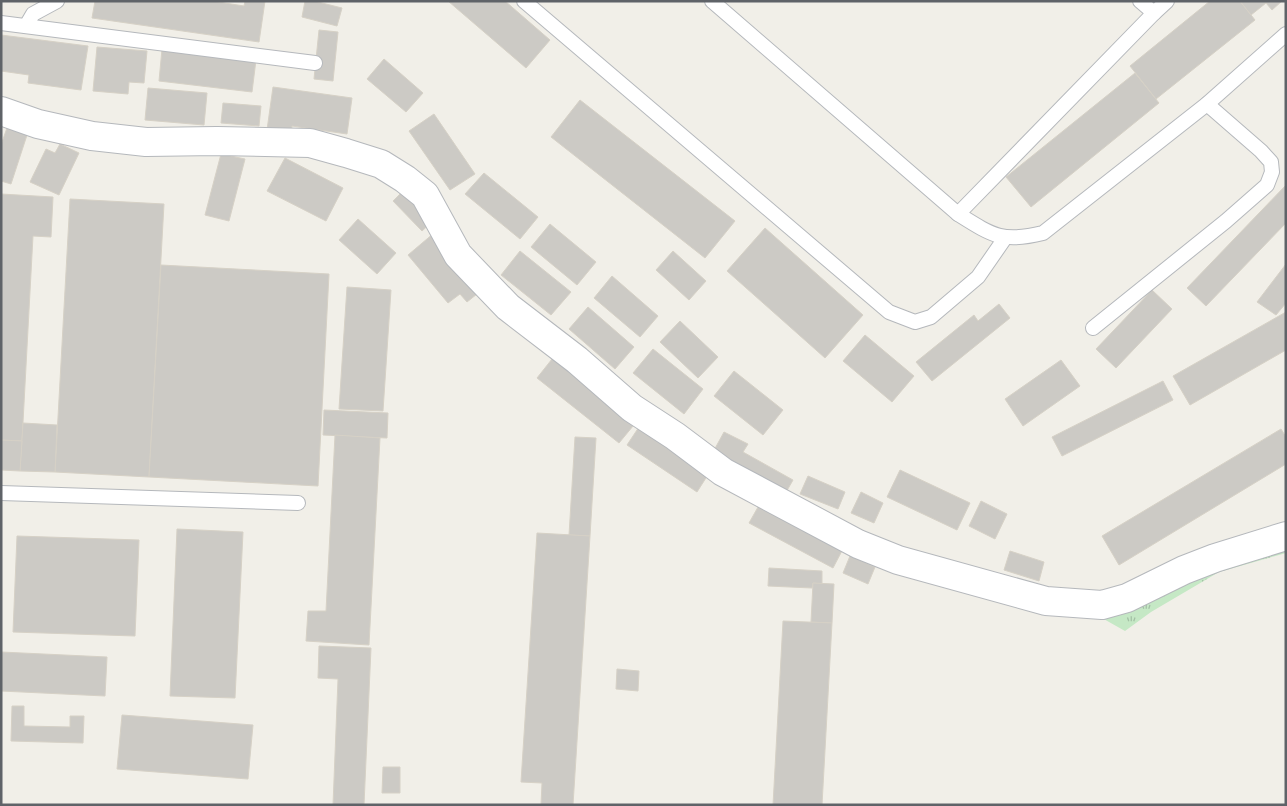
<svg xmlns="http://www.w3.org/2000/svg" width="1287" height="806" viewBox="0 0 1287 806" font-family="Jost,sans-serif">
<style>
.grass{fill:url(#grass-tufts)}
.building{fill:#cccac5;stroke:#d6d1c6}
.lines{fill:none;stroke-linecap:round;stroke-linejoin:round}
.service-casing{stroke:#b5b8bc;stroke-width:16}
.minor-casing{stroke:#b5b8bc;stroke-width:30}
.service{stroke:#fff;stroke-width:14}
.minor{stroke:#fff;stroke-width:28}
</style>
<defs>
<pattern id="grass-tufts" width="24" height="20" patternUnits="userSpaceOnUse" patternTransform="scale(1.25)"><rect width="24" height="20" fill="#c5e8c5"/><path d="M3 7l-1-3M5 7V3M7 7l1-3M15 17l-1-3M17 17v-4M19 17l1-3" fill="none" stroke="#a3c0a4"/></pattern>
</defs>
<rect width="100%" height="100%" fill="#f1efe8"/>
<path class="grass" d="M1286 546V553L1219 572 1151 612 1125 631 1086 609Z"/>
<g class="building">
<path d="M95 1H212L244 6 245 1H265L259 42 92 18Z"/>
<path d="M305 1H314L342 8 337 26 302 17Z"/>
<path d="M448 1H505L550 40 526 68Z"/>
<path d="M1210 1H1240L1255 20 1156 99 1130 66Z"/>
<path d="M1240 1H1282L1272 10 1266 3 1251 15Z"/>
<path d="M319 30 338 32 333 81 314 79Z"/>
<path d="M1 35 88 46 81 90 28 83 29 75 1 71Z"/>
<path d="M97 47 147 51 144 83 129 82 128 94 93 91Z"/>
<path d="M162 49 256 60 252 92 159 81Z"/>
<path d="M384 59 423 93 406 112 367 79Z"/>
<path d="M1135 73 1159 103 1031 207 1006 177Z"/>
<path d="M273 87 352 98 347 134 292 126 291 133 267 130Z"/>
<path d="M148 88 207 93 204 125 145 120Z"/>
<path d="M580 100 735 221 705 258 551 137Z"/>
<path d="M223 103 261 106 259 126 221 123Z"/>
<path d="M434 114 475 174 450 190 409 131Z"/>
<path d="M8 125 28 132 11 184 1 181V145Z"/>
<path d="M60 144 79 153 59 195 30 182 46 149 55 153Z"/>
<path d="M221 154 245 159 229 221 205 215Z"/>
<path d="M285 158 343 188 326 221 267 191Z"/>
<path d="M484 173 538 217 520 239 465 194Z"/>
<path d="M1286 185V223L1206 306 1187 288Z"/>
<path d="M406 188 435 219 422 231 393 201Z"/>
<path d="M1 194 53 197 51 237 33 236 22 441 1 440Z"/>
<path d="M70 199 164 204 149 477 55 472Z"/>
<path d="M358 219 396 253 377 274 339 240Z"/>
<path d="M550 224 596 262 577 285 531 247Z"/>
<path d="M765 228 863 315 825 358 727 271Z"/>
<path d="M434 233 482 290 467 302 460 294 448 303 408 255Z"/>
<path d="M520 251 571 292 551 315 501 275Z"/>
<path d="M673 251 706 281 689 300 656 270Z"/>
<path d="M1286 264V303L1276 315 1257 302Z"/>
<path d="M161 265 329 274 318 486 149 477Z"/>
<path d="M612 276 658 316 640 337 594 298Z"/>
<path d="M347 287 391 290 383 411 339 409Z"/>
<path d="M1152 290 1172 309 1116 368 1096 349Z"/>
<path d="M999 304 1010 318 932 381 916 362 974 315 978 321Z"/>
<path d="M588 307 634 347 615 369 569 329Z"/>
<path d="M1286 312V350L1190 405 1173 376Z"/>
<path d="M680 321 718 357 698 378 660 342Z"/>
<path d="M865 335 914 376 892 402 843 361Z"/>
<path d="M653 349 703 389 684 414 633 373Z"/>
<path d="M556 354 638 420 619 443 537 378Z"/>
<path d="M1061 360 1080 386 1023 426 1005 399Z"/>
<path d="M734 371 783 410 763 435 714 396Z"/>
<path d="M1163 381 1173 400 1062 456 1052 437Z"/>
<path d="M324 410 388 413 387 438 323 435Z"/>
<path d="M23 423 57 425 55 472 20 471Z"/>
<path d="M641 424 711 470 697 492 627 445Z"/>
<path d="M1281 429 1286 437V464L1119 565 1102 536Z"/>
<path d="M724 432 748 444 743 452 793 480 785 494 712 454Z"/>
<path d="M335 435 380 438 369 645 306 641 308 611H326Z"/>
<path d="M575 437 596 438 590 536 569 535Z"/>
<path d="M1 440 22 441 20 471 1 470Z"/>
<path d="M900 470 970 503 957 530 887 497Z"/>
<path d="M808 476 845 492 838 509 800 494Z"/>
<path d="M861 492 883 503 874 523 851 513Z"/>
<path d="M762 500 845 545 833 568 749 523Z"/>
<path d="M981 501 1007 514 995 539 969 526Z"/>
<path d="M177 529 243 532 235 698 170 696Z"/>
<path d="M537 533 590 536 573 805H541L542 783 521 782Z"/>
<path d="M17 536 139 540 135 636 13 632Z"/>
<path d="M1010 551 1044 562 1039 581 1004 570Z"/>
<path d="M850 556 875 567 868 584 843 573Z"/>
<path d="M769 568 822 571V584L813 583 812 588 768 586Z"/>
<path d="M813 583 834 584 832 623 811 622Z"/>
<path d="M783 621 832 623 822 805H773Z"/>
<path d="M319 646 371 648 364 805H333L338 679 318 678Z"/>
<path d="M1 652 107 657 105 696 1 691Z"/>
<path d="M617 669 639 671 638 691 616 689Z"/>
<path d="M12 706H24V726L70 727V716H84L83 743 11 741Z"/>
<path d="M122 715 253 725 248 779 117 769Z"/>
<path d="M383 767H400V793H382Z"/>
</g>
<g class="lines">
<g class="service-casing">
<g id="service">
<path d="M524 1 889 312 915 322 931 317 978 277 1005 238"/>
<path d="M712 1 958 214 1154 13 1140 1"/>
<path d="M1154 13 1167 1"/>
<path d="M1 23 315 63"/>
<path d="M26 26 33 14 57 1"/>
<path d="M958 214C993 236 1003 243 1043 233L1207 104 1286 34"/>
<path d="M1093 328 1226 221 1267 185 1272 172 1271 162 1261 151 1207 104"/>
<path d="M1 493 298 503"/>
</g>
</g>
<g class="minor-casing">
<path id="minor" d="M1 111 38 124 92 136 146 142 217 141 310 143 346 153 381 164 405 179 425 195 458 255 508 307 577 360 632 408 675 436 723 472 858 544 898 560 1046 601 1102 605 1127 598 1184 570 1215 558 1286 536"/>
</g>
<use href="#service" class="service"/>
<use href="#minor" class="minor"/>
</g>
<rect width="1287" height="806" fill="none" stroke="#5f6368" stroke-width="5"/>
</svg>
